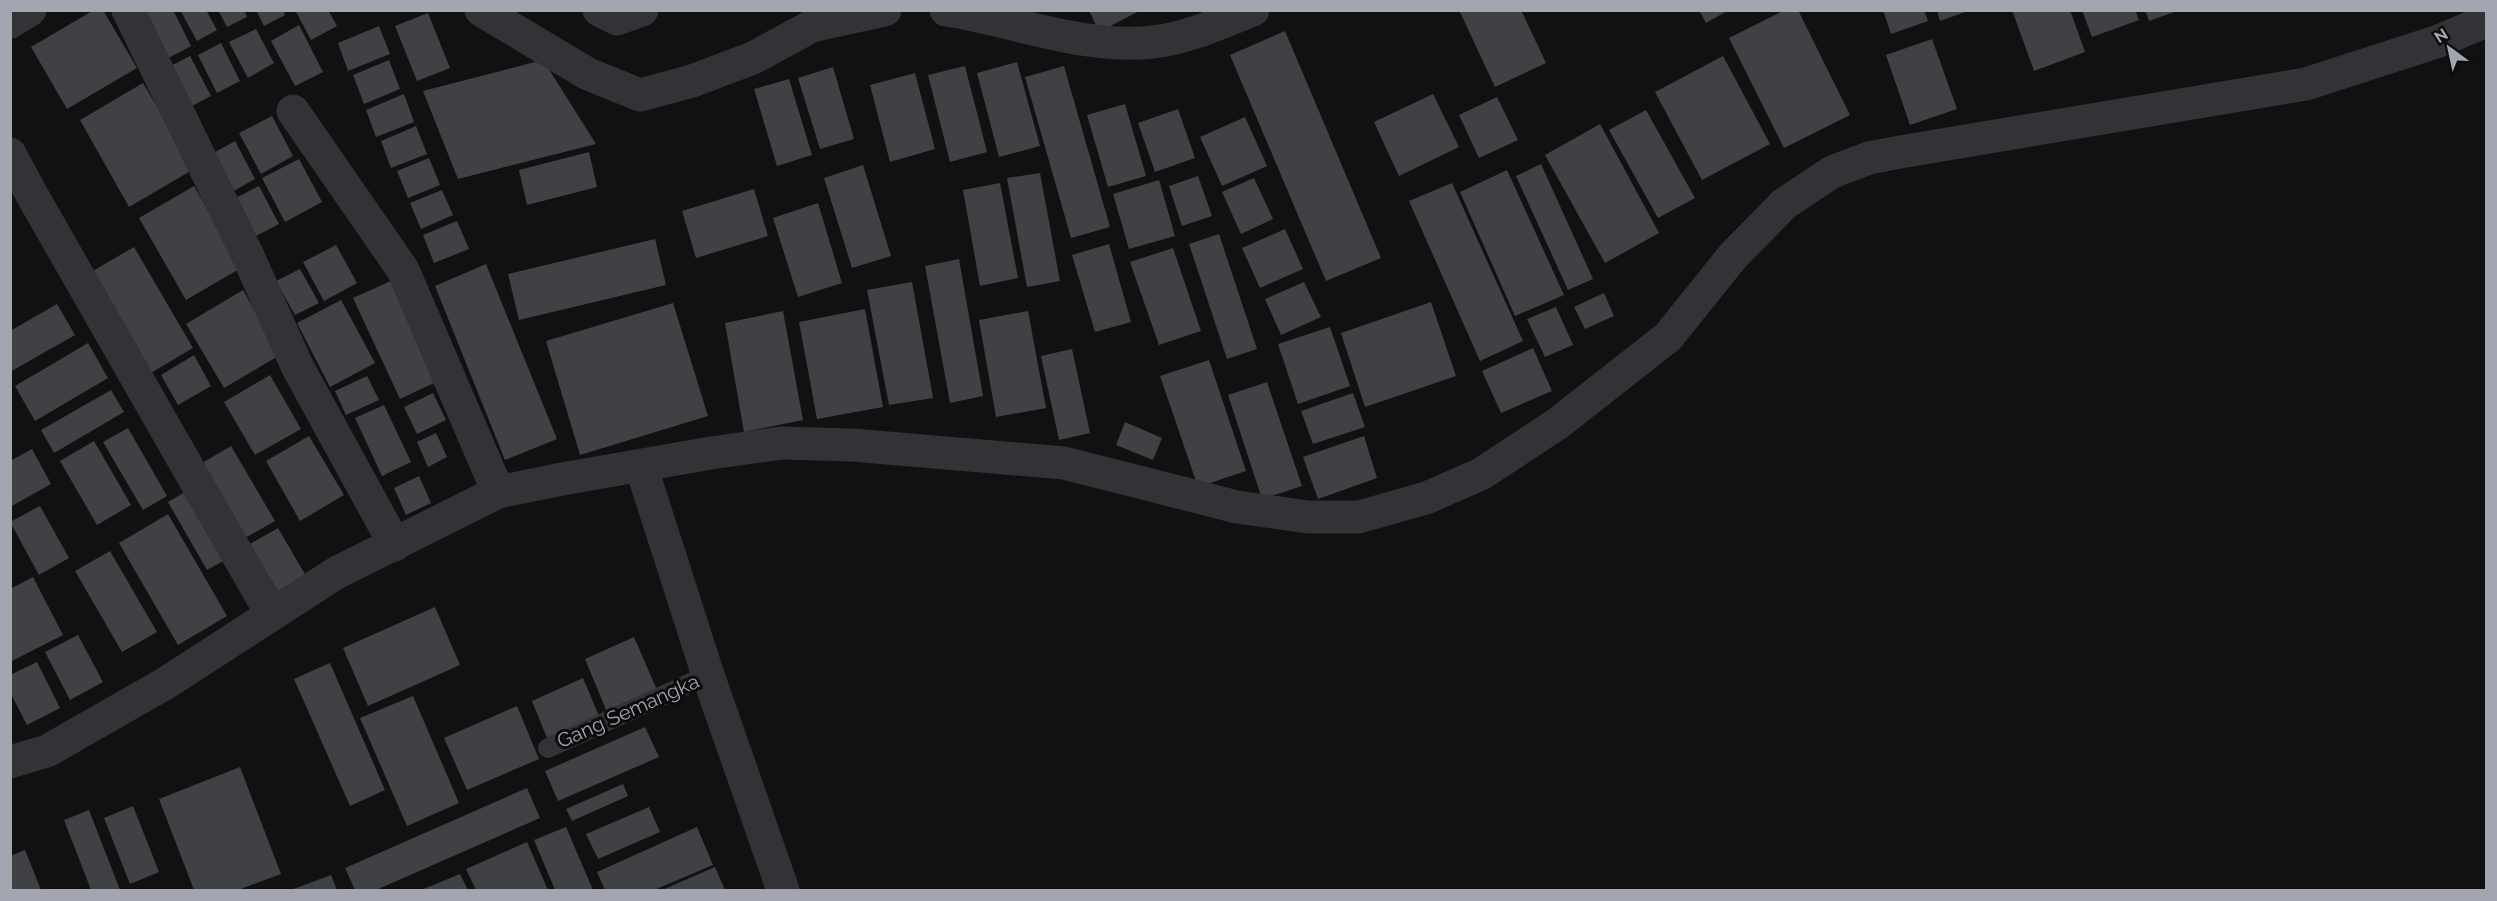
<svg xmlns="http://www.w3.org/2000/svg" width="2497" height="901" viewBox="0 0 2497 901" font-family="Raleway,sans-serif">
<style>
.building{fill:#404145}
.lines{fill:none;stroke-linecap:round;stroke-linejoin:round}
.lane{stroke:#323237;stroke-width:20}
.street{stroke:#323237;stroke-width:33}
.labels{text-anchor:middle;dominant-baseline:central;stroke-width:6;stroke-linejoin:round;paint-order:stroke}
.street-label{font-size:20px;fill:#a3a6b1;stroke:#0c0c0d}
</style>
<rect width="100%" height="100%" fill="#111112"/>
<g class="building">
<path d="M94 10H103L137 68 67 109 31 47Z"/>
<path d="M147 10H173L191 46 161 62 137 16Z"/>
<path d="M180 10H206L217 30 197 41Z"/>
<path d="M218 10H244L247 17 227 27Z"/>
<path d="M256 10H283L285 15 264 26Z"/>
<path d="M295 10H328L337 26 311 40Z"/>
<path d="M1089 10H1141L1099 32Z"/>
<path d="M1459 10H1521L1546 63 1495 87Z"/>
<path d="M1699 10H1729L1706 23Z"/>
<path d="M1785 10H1798L1850 115 1784 148 1729 38Z"/>
<path d="M1883 10H1924L1928 21 1891 34Z"/>
<path d="M1937 10H1968V11L1940 21Z"/>
<path d="M2012 10H2070L2085 52 2034 71Z"/>
<path d="M2082 10H2135L2139 20 2092 37Z"/>
<path d="M2145 10H2177V11L2149 21Z"/>
<path d="M428 13 450 68 417 81 395 26Z"/>
<path d="M299 25 323 72 295 86 271 41Z"/>
<path d="M379 26 390 54 348 71 338 43Z"/>
<path d="M256 29 274 63 248 78 229 42Z"/>
<path d="M1285 31 1381 258 1326 281 1230 55Z"/>
<path d="M1932 39 1957 109 1910 125 1886 55Z"/>
<path d="M221 43 240 81 217 93 198 55Z"/>
<path d="M190 56 211 96 186 109 165 69Z"/>
<path d="M1723 56 1770 144 1702 180 1655 92Z"/>
<path d="M389 60 400 89 364 104 353 75Z"/>
<path d="M543 60 596 144 458 179 423 91Z"/>
<path d="M1017 62 1040 146 999 157 977 73Z"/>
<path d="M965 66 987 152 950 162 928 75Z"/>
<path d="M1064 66 1110 227 1071 238 1025 77Z"/>
<path d="M833 67 854 139 820 149 798 78Z"/>
<path d="M915 73 935 149 890 162 870 85Z"/>
<path d="M789 79 812 155 777 166 754 89Z"/>
<path d="M143 83 194 169 129 207 80 120Z"/>
<path d="M404 94 414 122 376 137 366 110Z"/>
<path d="M1433 94 1459 147 1399 176 1374 122Z"/>
<path d="M1497 97 1518 140 1479 158 1459 115Z"/>
<path d="M1125 104 1146 176 1108 187 1087 115Z"/>
<path d="M1178 109 1195 158 1155 172 1138 123Z"/>
<path d="M1646 110 1695 198 1658 218 1609 130Z"/>
<path d="M272 116 293 156 261 174 239 133Z"/>
<path d="M1245 117 1267 166 1222 186 1200 137Z"/>
<path d="M1600 124 1659 233 1605 263 1545 155Z"/>
<path d="M416 126 427 154 391 168 381 141Z"/>
<path d="M235 141 255 179 230 193 210 155Z"/>
<path d="M589 152 597 187 527 205 519 170Z"/>
<path d="M429 158 440 185 408 198 397 171Z"/>
<path d="M299 159 322 202 285 222 262 178Z"/>
<path d="M1541 164 1593 279 1568 290 1516 176Z"/>
<path d="M863 165 891 256 852 268 824 178Z"/>
<path d="M1507 170 1564 295 1515 316 1460 192Z"/>
<path d="M1040 173 1060 281 1027 287 1007 178Z"/>
<path d="M1198 176 1212 216 1182 226 1169 186Z"/>
<path d="M1254 178 1273 219 1241 234 1222 192Z"/>
<path d="M1159 180 1175 236 1129 249 1113 194Z"/>
<path d="M1000 183 1018 278 980 286 963 190Z"/>
<path d="M1452 183 1523 341 1480 361 1409 201Z"/>
<path d="M194 186 241 268 186 300 139 218Z"/>
<path d="M259 186 279 224 250 239 230 201Z"/>
<path d="M754 189 768 236 696 258 682 211Z"/>
<path d="M442 190 453 215 421 229 410 203Z"/>
<path d="M818 203 842 283 798 297 773 218Z"/>
<path d="M457 221 469 249 434 263 423 235Z"/>
<path d="M1285 229 1303 269 1260 288 1242 248Z"/>
<path d="M1219 234 1257 349 1227 359 1189 244Z"/>
<path d="M655 239 666 285 519 320 508 274Z"/>
<path d="M1109 244 1131 322 1095 332 1072 255Z"/>
<path d="M336 245 357 283 324 301 303 262Z"/>
<path d="M134 247 193 348 149 374 91 272Z"/>
<path d="M1173 248 1201 331 1159 345 1130 262Z"/>
<path d="M959 259 983 396 950 403 925 266Z"/>
<path d="M486 264 557 439 505 460 435 286Z"/>
<path d="M300 269 319 303 295 315 276 281Z"/>
<path d="M391 281 438 381 400 399 353 298Z"/>
<path d="M912 282 933 398 889 405 867 290Z"/>
<path d="M1304 282 1321 317 1281 335 1265 299Z"/>
<path d="M243 290 280 355 224 388 186 324Z"/>
<path d="M1604 293 1614 316 1585 329 1574 307Z"/>
<path d="M341 300 375 363 330 387 297 323Z"/>
<path d="M1431 302 1456 376 1365 407 1341 333Z"/>
<path d="M673 303 708 416 580 455 546 341Z"/>
<path d="M57 304 75 335 10 372V331Z"/>
<path d="M1556 307 1573 345 1545 357 1527 319Z"/>
<path d="M865 309 883 407 817 419 799 322Z"/>
<path d="M783 311 803 420 744 432 725 323Z"/>
<path d="M1028 311 1046 408 996 417 979 320Z"/>
<path d="M1330 327 1350 386 1298 404 1278 344Z"/>
<path d="M88 343 108 378 35 421 15 386Z"/>
<path d="M1533 348 1552 391 1501 413 1482 371Z"/>
<path d="M1072 349 1090 433 1059 440 1041 356Z"/>
<path d="M194 355 211 386 178 405 161 375Z"/>
<path d="M1209 360 1246 471 1198 487 1160 376Z"/>
<path d="M270 375 301 429 255 455 224 402Z"/>
<path d="M367 376 379 400 346 415 335 391Z"/>
<path d="M1267 382 1302 486 1262 499 1228 395Z"/>
<path d="M111 390 124 412 54 453 41 430Z"/>
<path d="M433 393 446 420 417 434 404 407Z"/>
<path d="M1353 393 1365 427 1313 444 1301 411Z"/>
<path d="M384 405 411 462 382 476 355 418Z"/>
<path d="M1125 422 1162 438 1153 460 1116 445Z"/>
<path d="M128 428 167 496 143 510 103 442Z"/>
<path d="M436 433 447 457 428 467 417 442Z"/>
<path d="M309 436 344 495 300 521 266 461Z"/>
<path d="M1364 436 1377 478 1318 499 1303 457Z"/>
<path d="M94 441 131 505 97 525 60 461Z"/>
<path d="M231 446 275 521 245 538 202 463Z"/>
<path d="M32 449 51 484 10 507V461Z"/>
<path d="M419 476 431 503 406 515 394 488Z"/>
<path d="M192 488 232 556 207 570 168 502Z"/>
<path d="M40 506 69 558 39 575 10 522Z"/>
<path d="M168 514 227 616 178 645 119 543Z"/>
<path d="M278 528 306 576 278 592 250 544Z"/>
<path d="M110 551 157 632 122 652 75 571Z"/>
<path d="M33 577 63 635 10 662V589Z"/>
<path d="M435 607 460 665 368 706 343 648Z"/>
<path d="M78 635 103 682 70 700 45 652Z"/>
<path d="M634 637 657 690 607 712 585 659Z"/>
<path d="M37 662 60 708 27 725 10 692V675Z"/>
<path d="M330 663 385 790 350 806 294 679Z"/>
<path d="M583 678 599 716 547 738 532 701Z"/>
<path d="M413 696 459 803 407 826 360 718Z"/>
<path d="M517 706 539 759 467 790 444 738Z"/>
<path d="M645 727 659 757 558 801 545 771Z"/>
<path d="M240 767 281 874 238 890H194L159 799Z"/>
<path d="M623 784 628 796 572 821 566 809Z"/>
<path d="M527 788 540 818 376 890H355L345 868Z"/>
<path d="M133 806 159 872 130 884 104 818Z"/>
<path d="M649 807 660 832 598 859 586 834Z"/>
<path d="M89 810 120 890H91L64 820Z"/>
<path d="M566 827 593 890H555L534 840Z"/>
<path d="M697 827 713 865 654 890H605L597 872Z"/>
<path d="M527 842 548 890H476L466 869Z"/>
<path d="M25 850 41 890H10V856Z"/>
<path d="M715 867 725 890H662Z"/>
<path d="M460 874 468 890H421Z"/>
<path d="M331 875 337 890H291Z"/>
</g>
<g class="lines">
<path class="lane" d="M548 748 708 675"/>
<g class="street">
<path d="M128 10 248 256 297 366 395 545"/>
<path d="M481 10 588 74 640 95 692 81 753 58 812 26 885 10"/>
<path d="M599 10 617 19 642 10"/>
<path d="M946 10C1013 20 1085 50 1153 42 1187 38 1221 23 1253 10"/>
<path d="M10 22 30 10"/>
<path d="M293 111 403 270 498 492"/>
<path d="M10 154 32 195 271 613"/>
<path d="M641 466 708 675 783 890"/>
<path d="M10 762 47 751 166 683 336 573 498 492 562 479 711 453 781 443 852 445 1064 463 1237 507 1308 517H1359L1426 498 1481 474 1557 424 1668 337 1733 256 1784 204 1832 172 1869 158 1900 152 2306 84 2439 41 2486 21"/>
</g>
</g>
<g class="labels">
<g class="street-label">
<text transform="translate(628 711) rotate(-24)">Gang Semangka</text>
</g>
</g>
<rect width="2497" height="901" fill="none" stroke="#a3a6b1" stroke-width="24"/>
<g transform="translate(2449 48) rotate(327)" stroke="#0c0c0d" stroke-width="4.5" paint-order="stroke">
<path d="M0-4.5L10 22L0 15L-10 22Z" fill="#a3a6b1"/>
<text y="-9" font-size="16" font-weight="bold" text-anchor="middle" fill="#a3a6b1">N</text>
</g>
</svg>
